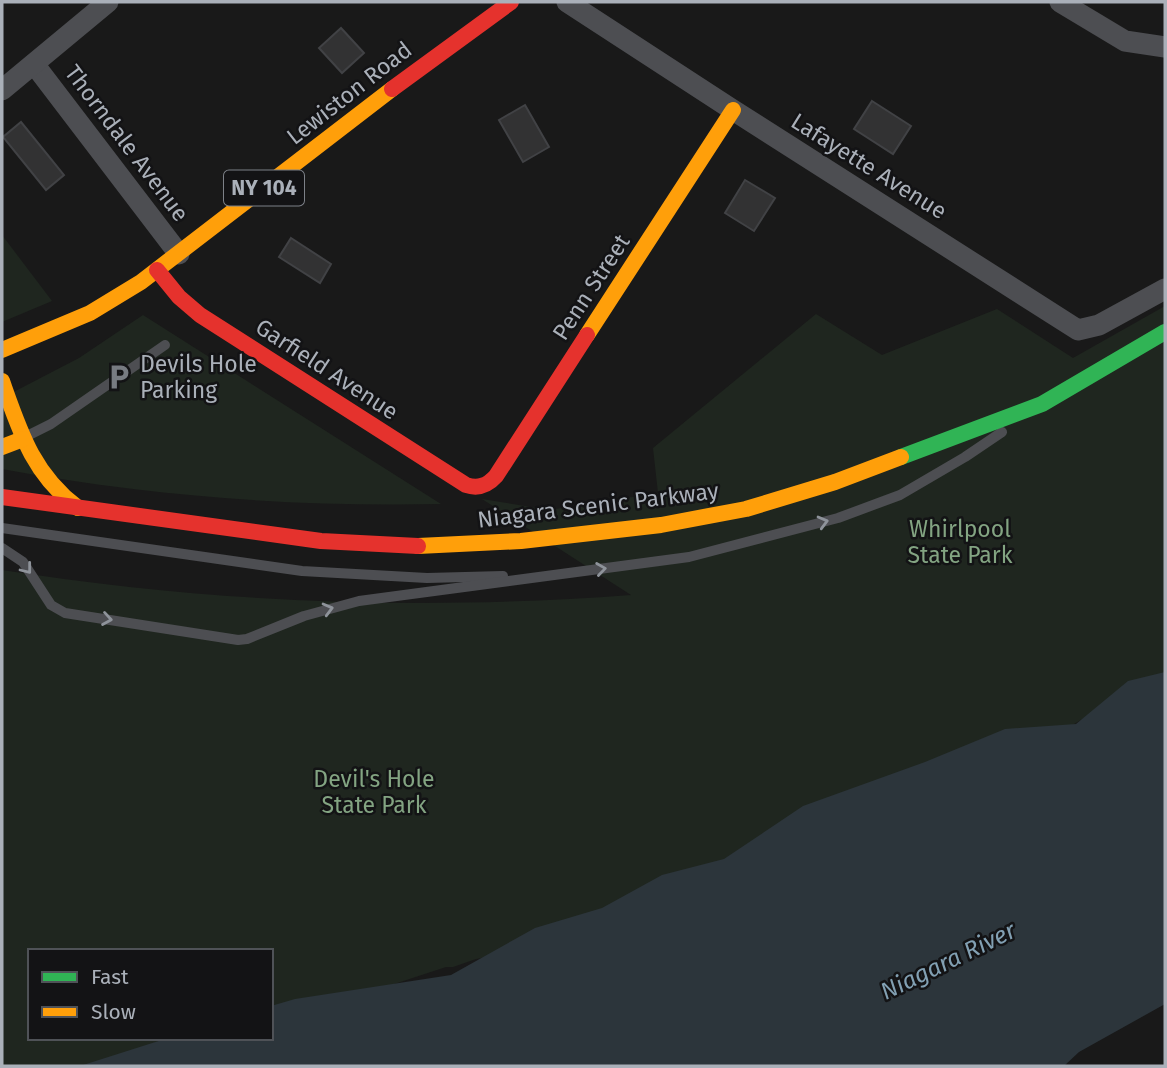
<svg xmlns="http://www.w3.org/2000/svg" width="1167" height="1068" viewBox="0 0 1167 1068" font-family="'Fira Sans',sans-serif">
<style>
.green{fill:#1f261f}
.water{fill:#2c353b}
.building{fill:#323233;stroke:#414245;stroke-width:2}
.lines{fill:none;stroke-linecap:round;stroke-linejoin:round}
.lane{stroke:#4d4e52;stroke-width:10}
.street{stroke:#4d4e52;stroke-width:21}
.fast{stroke:#30b455;stroke-width:16}
.slow{stroke:#ff9f0a;stroke-width:16}
.jam{stroke:#e5322d;stroke-width:16}
.oneway{stroke:#8e939a}
.labels{text-anchor:middle;dominant-baseline:central;stroke-width:5;stroke-linejoin:round;paint-order:stroke}
.shield{fill:#131315;stroke:#7d8188;stroke-width:2}
.shield-label{font-size:21px;font-weight:bold;fill:#aab0b9}
.street-label{font-size:23px;fill:#aab0b9;stroke:#131315}
.poi-label{font-size:23px;fill:#aab0b9;stroke:#131315;text-anchor:start}
.park-label{font-size:23px;fill:#83a482;stroke:#131315}
.water-label{font-size:24px;font-style:italic;fill:#82a0b3;stroke:#131315}
</style>
<rect width="100%" height="100%" fill="#191919"/>
<g class="green">
<path d="M2 235 52 301 2 322Z"/>
<path d="M1165 306V688L1125 694 1052 737 503 954 476 959 453 967H446L382 988 271 1013V951H30V1038H165L138 1051 116 1066H2V570C214 603 417 611 631 595L482 499 549 510 658 493 653 448 816 314 882 355 997 309 1073 358Z"/>
<path d="M143 315 441 504C291 507 149 496 2 469V398L79 358Z"/>
</g>
<path class="water" d="M1165 672V1004L1079 1052 1064 1066H80L168 1038H271V1006L295 999 451 975 535 928 602 908 662 875 724 859 803 806 925 762 1005 729 1076 724 1128 681Z"/>
<g class="building">
<path d="M341 28 364 53 342 73 319 48Z"/>
<path d="M872 101 911 126 893 154 854 129Z"/>
<path d="M525 105 549 147 523 162 499 120Z"/>
<path d="M21 122 64 175 46 190 3 137Z"/>
<path d="M745 180 775 198 754 231 725 213Z"/>
<path d="M291 238 331 264 320 283 279 257Z"/>
</g>
<g class="lines">
<g class="lane">
<path d="M25 437 51 424 165 345"/>
<path d="M2 528 302 571 427 578 503 576"/>
<path d="M2 548 23 562 51 605 65 613 238 640 247 639 304 616 359 601 689 557 838 518 900 495 965 457 1002 432"/>
</g>
<g class="street">
<path d="M567 2 733 110 1078 330 1099 325 1165 289"/>
<path d="M1060 2 1125 41 1165 47"/>
<path d="M34 64 179 254"/>
<path d="M2 90 108 2"/>
</g>
<path class="fast" d="M901 457 1042 404 1165 332"/>
<g class="slow">
<path d="M587 335 733 110"/>
<path d="M2 350 90 313 141 282 392 89"/>
<path d="M2 381C20 432 33 474 78 508"/>
<path d="M2 447 23 439"/>
<path d="M418 546 521 541 661 525 746 509 835 482 901 457"/>
</g>
<g class="jam">
<path d="M392 89 511 2"/>
<path d="M157 270 179 297 200 315 466 485C478 489 487 486 496 476L587 335"/>
<path d="M2 497 321 541 418 546"/>
</g>
</g>
<defs><path id="oneway-chevron" d="M-2-3.5L2.5 0L-2 3.5" fill="none" stroke-width="1.6" stroke-linecap="round" stroke-linejoin="round" transform="scale(1.75)"/></defs>
<g class="oneway">
<use href="#oneway-chevron" transform="translate(823 522) rotate(-15)"/>
<use href="#oneway-chevron" transform="translate(27 569) rotate(52)"/>
<use href="#oneway-chevron" transform="translate(601 569) rotate(-8)"/>
<use href="#oneway-chevron" transform="translate(328 609) rotate(-15)"/>
<use href="#oneway-chevron" transform="translate(107 619) rotate(9)"/>
</g>
<defs>
<g id="parking-bare" transform="scale(2.1)"><path d="M-3.5-5.5H1a3.5 3.5 0 0 1 0 7H-1V5.5H-3.5ZM-1-3.4V-.6H.8a1.4 1.4 0 0 0 0-2.8Z" fill="#777b81" stroke="#131315" stroke-width="2.5" paint-order="stroke"/></g>
</defs>
<g fill-rule="evenodd">
<use href="#parking-bare" x="119" y="377"/>
</g>
<g class="labels">
<rect class="shield" x="224" y="170.5" width="80" height="35" rx="5"/>
<g class="shield-label">
<text x="264" y="188">NY 104</text>
</g>
<g class="street-label">
<text transform="translate(349 93) rotate(-38)">Lewiston Road</text>
<text transform="translate(127 143) rotate(53)">Thorndale Avenue</text>
<text transform="translate(869 166) rotate(32)">Lafayette Avenue</text>
<text transform="translate(591 287) rotate(-57)">Penn Street</text>
<text transform="translate(327 369) rotate(33)">Garfield Avenue</text>
<text transform="translate(598 505) rotate(-7)">Niagara Scenic Parkway</text>
</g>
<g class="poi-label">
<text x="140" y="364">Devils Hole<tspan x="140" dy="26">Parking</tspan></text>
</g>
<g class="park-label">
<text x="960" y="529">Whirlpool<tspan x="960" dy="26">State Park</tspan></text>
<text x="374" y="779">Devil's Hole<tspan x="374" dy="26">State Park</tspan></text>
</g>
<g class="water-label">
<text transform="translate(948 961) rotate(-26)">Niagara River</text>
</g>
</g>
<rect width="1167" height="1068" fill="none" stroke="#aab0b9" stroke-width="7"/>
<rect x="28" y="949" width="245" height="91" fill="#131315" stroke="#4f5257" stroke-width="2"/>
<rect x="42" y="972" width="35" height="10" fill="#30b455" stroke="#4f5257" stroke-width="2"/>
<text x="91" y="984" font-size="21" fill="#aab0b9">Fast</text>
<rect x="42" y="1007" width="35" height="10" fill="#ff9f0a" stroke="#4f5257" stroke-width="2"/>
<text x="91" y="1019" font-size="21" fill="#aab0b9">Slow</text>
</svg>
